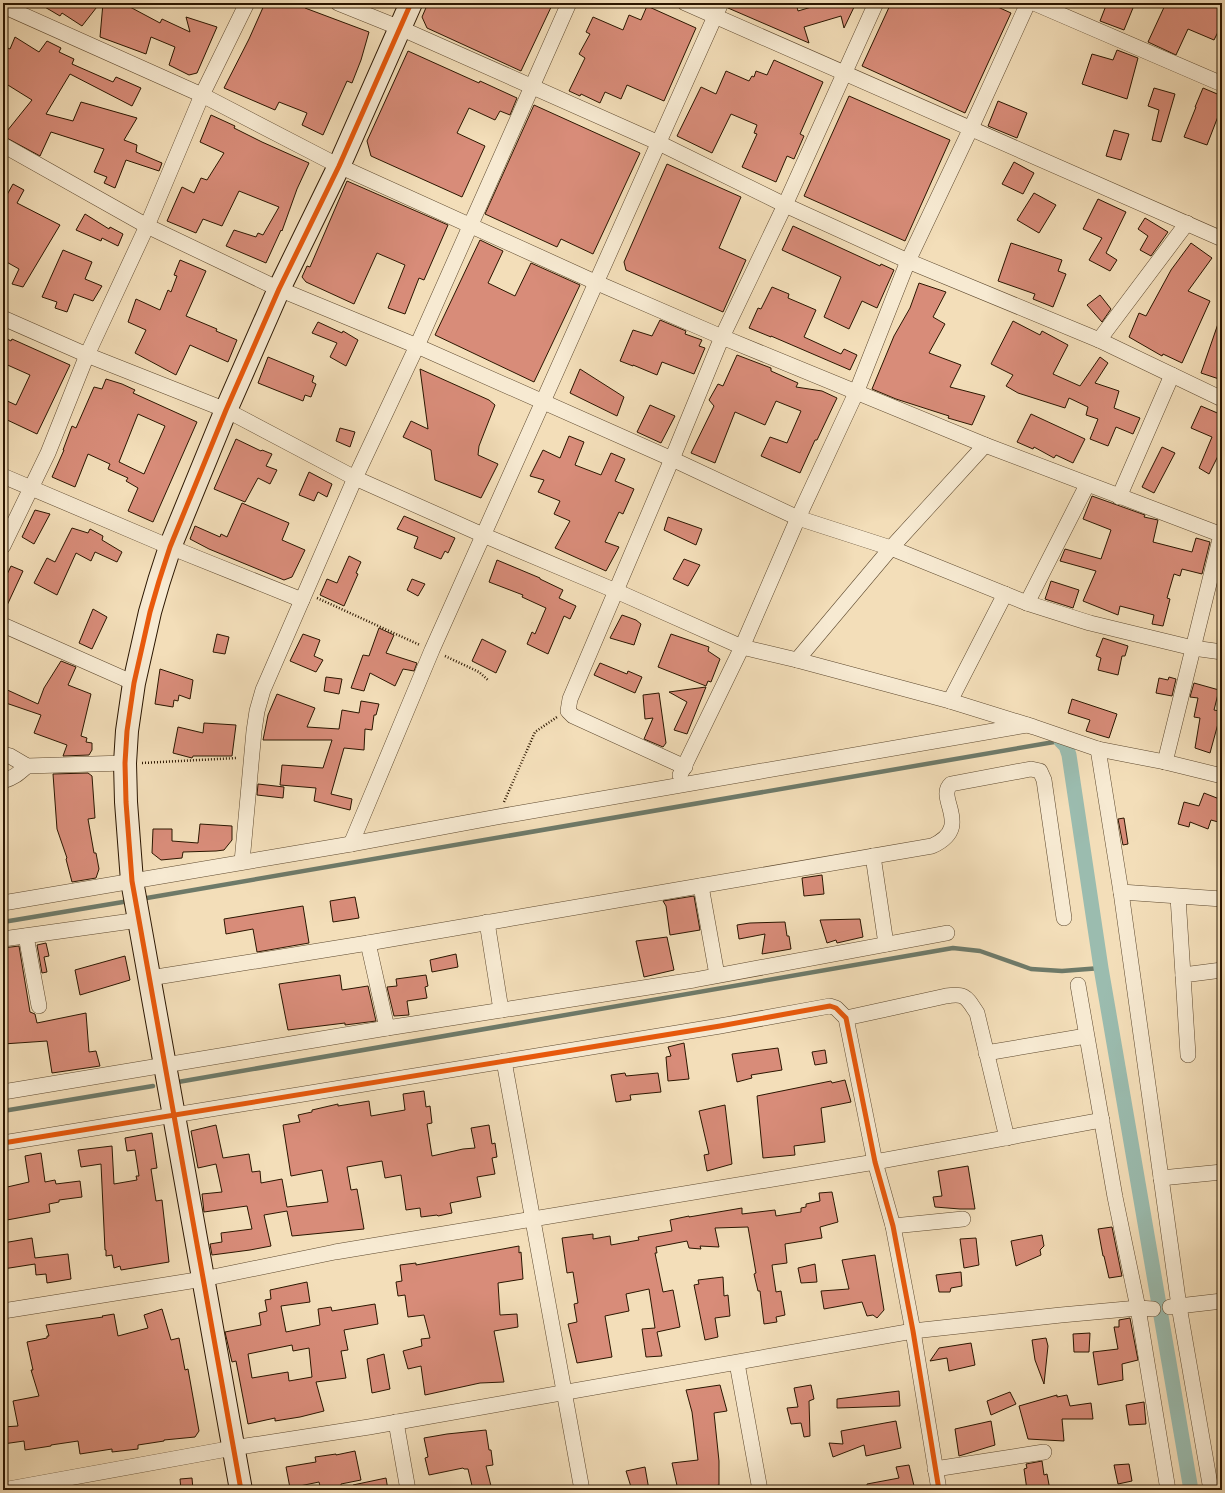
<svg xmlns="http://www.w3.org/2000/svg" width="1225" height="1493" viewBox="0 0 1225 1493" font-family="'IM FELL Great Primer',serif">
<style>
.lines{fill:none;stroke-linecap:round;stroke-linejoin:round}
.stream{stroke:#6e7a69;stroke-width:4.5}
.canal{stroke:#9bbcaf;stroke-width:15}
.building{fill:#d88c79;stroke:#2b1600;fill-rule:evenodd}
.street-casing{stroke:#5d482e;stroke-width:16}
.secondary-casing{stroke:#2b1600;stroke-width:24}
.path{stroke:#2b1600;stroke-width:2.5;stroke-dasharray:1 2;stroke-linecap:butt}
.street{stroke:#f7ead2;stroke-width:15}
.secondary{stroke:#f7ead2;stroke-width:22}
.cycleway-casing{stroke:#f7ead2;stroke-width:8}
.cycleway{stroke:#e8590c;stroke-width:5}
</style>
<rect width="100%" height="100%" fill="#f3deb9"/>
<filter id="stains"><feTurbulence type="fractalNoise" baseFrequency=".005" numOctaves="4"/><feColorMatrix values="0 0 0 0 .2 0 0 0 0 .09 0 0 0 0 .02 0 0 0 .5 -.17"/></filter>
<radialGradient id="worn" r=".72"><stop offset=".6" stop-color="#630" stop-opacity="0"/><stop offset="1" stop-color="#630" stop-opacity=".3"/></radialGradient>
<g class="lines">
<g class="stream">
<path d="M141 899 1060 741"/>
<path d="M3 922 129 901"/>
<path d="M178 1082 953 948 980 951 1031 969 1062 971 1101 968"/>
<path d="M3 1111 153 1086"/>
</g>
<path class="canal" d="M1061 741 1066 746 1069 755 1101 968 1191 1490"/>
</g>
<g class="building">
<path d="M38 3H100L82 26 62 13 60 16Z"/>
<path d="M103 3H132L130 7 160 23 162 19 190 32 186 17 217 27 197 73 189 75 169 65 175 47 151 37 146 54 100 37Z"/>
<path d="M265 3H300L305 6V8L369 32 361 60 352 83 347 81 323 135 302 125 307 113 279 102 275 110 224 88 249 39Z"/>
<path d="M428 3H553L521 71 427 28 422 17Z"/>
<path d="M730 3H796L798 11 825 3H856L844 28 841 16 804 27 809 43 728 8Z"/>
<path d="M891 3H989L1011 13 965 113 862 66Z"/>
<path d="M1107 3H1135L1124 30 1100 21Z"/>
<path d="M1166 3H1222V24L1214 40 1188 29 1176 55 1148 42Z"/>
<path d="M647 6 696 28 664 101 627 85 621 99 605 92 600 103 581 94 580 96 569 91 585 58 579 54 590 34 586 32 593 17 623 30 629 15 641 20Z"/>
<path d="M15 37 39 52 47 41 61 48 59 52 74 59 72 64 113 82 116 77 141 88 132 106 70 74 46 114 73 121 81 102 137 118 124 140 137 145 136 152 162 163 159 171 126 160 115 188 104 183 107 177 94 172 104 149 51 132 40 156 3 136 32 100 3 82V46L10 49Z"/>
<path d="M1117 50 1138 58 1127 99 1082 84 1092 54 1113 60Z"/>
<path d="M408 51 479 83 480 81 517 98 510 115 500 111 495 120 469 108 457 133 485 146 462 197 371 156 367 141Z"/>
<path d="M774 60 823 82 800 134 804 136 794 159 787 156 776 182 742 167 757 134 754 133 757 125 731 114 712 153 677 136 701 87 716 94 726 71 749 81 752 76 754 77 756 71 767 75Z"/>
<path d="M1154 88 1175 94 1161 142 1152 140 1159 110 1148 106Z"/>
<path d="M1203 88 1222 96V106L1207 145 1184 137 1196 107H1195Z"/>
<path d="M849 96 950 140 905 241 804 196Z"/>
<path d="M998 101 1027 113 1017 138 988 126Z"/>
<path d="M534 105 640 153 593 254 561 239 557 247 485 214Z"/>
<path d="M211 115 235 126 234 128 262 142 309 163 297 189 282 231 281 230 266 263 226 246 234 230 256 237 258 233 263 235 279 207 239 191 222 226 203 219 196 233 167 221 182 187 194 193 201 178 207 180 224 153 200 142Z"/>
<path d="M1114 130 1129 134 1121 160 1106 156Z"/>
<path d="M1014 162 1034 173 1023 194 1002 184Z"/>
<path d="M667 164 741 197 719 248 746 260 723 312 626 270 624 262Z"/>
<path d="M347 181 448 225 424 280 419 278 405 314 388 308 405 265 377 253 354 304 306 282 302 277 307 266 310 267Z"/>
<path d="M13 184 24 190 17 203 60 225 23 287 12 284 19 269 3 260V202Z"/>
<path d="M1034 193 1056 205 1039 233 1017 220Z"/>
<path d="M1098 199 1126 212 1106 253 1117 260 1110 271 1089 260 1102 238 1083 229Z"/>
<path d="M85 214 109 229 110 227 123 234 118 246 102 238 101 241 76 230Z"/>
<path d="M1145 218 1168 232 1151 256 1140 250 1148 236 1138 229Z"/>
<path d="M793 226 880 266 881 264 894 270 877 308 862 301 849 329 824 317 841 277 782 250Z"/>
<path d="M480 240 503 251 488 283 515 296 531 263 580 285 534 382 435 335Z"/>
<path d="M1011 243 1062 260 1058 271 1066 274 1053 307 1033 299 1035 294 998 281Z"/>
<path d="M1191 243 1212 258 1188 291 1210 301 1182 363 1163 354 1162 356 1129 337 1139 313 1146 316 1171 270Z"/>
<path d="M63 250 92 262 85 279 102 286 93 301 74 294 67 312 55 308 57 302 42 297Z"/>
<path d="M180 260 206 271 186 316 217 329 216 331 237 340 228 362 190 345 176 375 135 353 146 330 128 322 136 299 160 310 168 290 171 292 177 276 174 275Z"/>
<path d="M919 283 946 292 933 317 945 324 929 353 961 365 950 387 985 396 972 425 948 418 949 416 896 399 872 389 894 336 910 308Z"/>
<path d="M772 287 789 294 788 298 816 310 804 337 841 354 844 349 857 355 850 370 771 336V337L749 328 758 308 761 309Z"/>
<path d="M1100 295 1111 309 1102 322 1087 305Z"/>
<path d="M1220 318H1222V380L1201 373Z"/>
<path d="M660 320 686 331 685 334 702 340 699 346 705 348 694 374 662 362 657 375 633 365V366L620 361 633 330 652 336Z"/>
<path d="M1013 321 1040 335 1042 331 1068 345 1053 374 1080 386 1100 357 1108 363 1095 383 1119 391 1114 408 1140 418 1133 434 1116 427 1108 446 1090 439 1098 419 1086 415 1088 407 1069 398 1065 408 1018 393 1006 386 1013 375 991 364Z"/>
<path d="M318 322 342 333 343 331 358 340 346 366 330 357 337 343 312 333Z"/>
<path d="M3 337 11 341 12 339 70 365 37 434 3 418V399L16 405 30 375 3 363Z"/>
<path d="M737 355 771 368V371L798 383 796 387 822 391 837 398 817 440H815L800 473 761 456 770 437 787 443 801 411 776 401 765 425 735 412 715 463 691 453 714 406 709 400 718 384 723 386Z"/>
<path d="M268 357 314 376 312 382 316 384 311 397 305 395 303 401 258 383Z"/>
<path d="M420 369 489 400 495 405 479 446 478 455 498 464 481 498 435 480 431 450 403 437 411 421 428 429Z"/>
<path d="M580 369 624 397 617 416 570 393Z"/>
<path d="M106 379 122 384 135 390 133 393 197 422 153 522 128 511 138 488 126 481 128 478 108 469 110 464 88 454 75 487 52 477 64 450H63L72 426 76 428 94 387 102 389ZM138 414 165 426 144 474 119 462Z"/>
<path d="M650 405 675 416 661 443 637 432Z"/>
<path d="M1201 406 1222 415V448L1209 474 1199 468 1212 437 1191 428Z"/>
<path d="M1031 414 1085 439 1073 463 1056 455 1054 458 1034 447 1033 449 1017 442Z"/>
<path d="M340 428 355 432 350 447 336 441Z"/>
<path d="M569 436 584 442 575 465 601 475 611 453 625 459 615 481 634 489 623 514 619 512 605 542 619 547 606 571 555 548 570 521 554 514 560 501 538 492 544 480 530 476 543 450 560 458Z"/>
<path d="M236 439 261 451 262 450 272 454 266 466 277 470 270 484 258 478 245 502 214 489Z"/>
<path d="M1162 447 1175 453 1154 493 1142 487Z"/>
<path d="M309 472 332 484 327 497 318 492 314 501 299 495Z"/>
<path d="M1092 496 1145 515 1144 517 1158 520 1153 542 1192 552 1196 538 1210 542 1202 574 1182 569 1180 576 1174 574 1167 598 1170 599 1163 626 1152 624 1154 615 1120 606 1118 615 1083 601 1096 571 1060 561 1065 549 1101 559 1111 530 1083 519Z"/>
<path d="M242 503 289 523 282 540 305 550 292 577 284 580 209 549 190 539 195 526 220 537 221 534 227 537Z"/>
<path d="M35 510 50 514 34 544 22 537Z"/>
<path d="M404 516 455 538 448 553 445 551 441 559 414 548 418 537 397 529Z"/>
<path d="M668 517 702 529 696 545 664 530Z"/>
<path d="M72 528 88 533 90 529 103 536 102 540 122 552 117 562 95 552 91 561 76 553 57 595 34 583 47 558 55 562Z"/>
<path d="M349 556 361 562 356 573 358 574 344 606 320 595 327 579 337 583Z"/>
<path d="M684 559 700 565 688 586 673 579Z"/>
<path d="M497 560 540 578V579L563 590 559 598 576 606 570 619 564 616 548 654 527 644 532 632 535 634 546 608 522 597 523 595 489 582Z"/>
<path d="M11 566 23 571 3 614V583Z"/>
<path d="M412 579 425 584 418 596 407 590Z"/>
<path d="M1051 581 1079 590 1073 608 1045 599Z"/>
<path d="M93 609 107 617 92 649 79 643Z"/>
<path d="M622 615 636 620 641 624 634 645 610 638Z"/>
<path d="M379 628 394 635 386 653 417 663 414 671 403 669 395 686 370 673 364 691 351 688 363 655 369 656Z"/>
<path d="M217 634 229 637 225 654 213 652Z"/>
<path d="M303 634 320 640 314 656 323 660 316 672 290 661Z"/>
<path d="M671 634 709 647 708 651 720 659 711 682 708 681 706 686 658 667Z"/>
<path d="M1103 638 1128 646 1125 656H1122L1118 675 1098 670 1101 658 1096 656Z"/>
<path d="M482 639 506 651 496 673 472 661Z"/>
<path d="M61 661 76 667 68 685 91 694 81 736 87 738 86 742 92 743V750L89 755 63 756 67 745 34 733 41 715 3 702V688L38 704 44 688Z"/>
<path d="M600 663 627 674 628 671 642 677 635 693 594 675Z"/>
<path d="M160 669 193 680 190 699 179 695 178 701 174 700 173 707 155 704Z"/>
<path d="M326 677 342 679 339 694 324 691Z"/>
<path d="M1169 677 1176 679 1172 696 1156 693 1159 678 1168 680Z"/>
<path d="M1194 683 1219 690 1214 710 1219 711V720L1210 753 1195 748 1200 718 1194 717 1198 698 1190 697Z"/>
<path d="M706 687 687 734 674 730 687 702 669 692Z"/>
<path d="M659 693 666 743 663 747 644 739 653 718 645 719 643 695Z"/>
<path d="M277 694 315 708 307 727 339 729 342 710 359 713 361 701 379 704 376 715H374L372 730 365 729 364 750 344 748 331 794 352 799 350 810 314 801 316 788 280 785 282 765 323 768 332 740H263L268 715Z"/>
<path d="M1072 699 1117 714 1109 738 1086 731 1090 720 1068 713Z"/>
<path d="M204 723 236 725 232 756H193L192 758 173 753 178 727 203 733Z"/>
<path d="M88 773 92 776 95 818 88 819 94 853H96L99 869 96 878 72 882 66 859 67 858 57 829 53 774Z"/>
<path d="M258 784 284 787 283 798 257 795Z"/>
<path d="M1204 793 1222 800V823L1211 820 1208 829 1190 822 1189 827 1178 824 1184 802 1199 806Z"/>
<path d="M1124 818 1128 844 1123 845 1118 819Z"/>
<path d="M200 824 232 826V840L224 850 216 851 183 852 182 858 161 860 152 853 153 829H172V841L198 843Z"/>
<path d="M822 875 824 894 804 896 802 878Z"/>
<path d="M694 896 700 930 670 935 666 906 663 901Z"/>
<path d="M355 897 359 918 333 922 330 901Z"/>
<path d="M303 906 309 943 257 952 253 929 226 934 224 919Z"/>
<path d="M860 919 863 937 837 943 836 940 827 943 820 920Z"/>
<path d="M785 922 787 936H789L791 949 762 954 765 934 739 939 737 925 750 923Z"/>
<path d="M667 937 674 970 644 977 636 941Z"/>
<path d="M46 943 49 956 44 957 47 972 42 973 37 945Z"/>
<path d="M19 946 30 1012 35 1014 37 1023 86 1013 89 1052 96 1051 100 1066 52 1073 47 1041 3 1044V948Z"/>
<path d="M456 954 458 967 432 972 430 960Z"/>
<path d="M125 956 130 980 80 995 75 970Z"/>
<path d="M340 975 342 990 368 986 376 1021 345 1025V1023L288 1030 279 984Z"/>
<path d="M426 975 428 986 425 987 427 998 407 1001 409 1015 394 1016 387 987 397 986 396 979Z"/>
<path d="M684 1043 689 1079 668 1081 666 1057 671 1056 668 1047Z"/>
<path d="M778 1048 782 1070 751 1075 752 1078 737 1082 732 1054Z"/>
<path d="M825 1050 827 1063 815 1065 812 1052Z"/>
<path d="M625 1073 626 1076 658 1073 661 1092 630 1095 631 1100 616 1102 611 1075Z"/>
<path d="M845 1080 851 1102 821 1108 825 1142 794 1146 795 1155 763 1158 757 1096 831 1081 832 1083Z"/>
<path d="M424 1091 426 1107 430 1106 432 1123 427 1124 432 1156 463 1149 475 1148 471 1128 489 1125 492 1144 495 1143 497 1157 492 1158 495 1174 477 1177 481 1197 450 1203 452 1213 438 1216 437 1215 421 1217 420 1208 406 1210 401 1175 385 1178 382 1161 347 1167 351 1190 357 1189 364 1229 292 1236 287 1211 264 1215 271 1246 250 1250 212 1255 210 1244 222 1242 221 1233 252 1229 247 1206 204 1212 202 1194 222 1192 216 1164 198 1168 191 1131 216 1125 223 1158 249 1154 252 1172 260 1171 261 1183 282 1179 287 1207 328 1202 322 1170 291 1176 283 1125 300 1122 298 1115 312 1112V1110L338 1104V1106L369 1101 371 1116 405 1110 403 1094Z"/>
<path d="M725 1105 732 1164 707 1171 704 1155 709 1154 699 1111Z"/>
<path d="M152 1133 157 1168 151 1169 156 1201 162 1200 169 1262 121 1270 120 1266 114 1268 112 1255 106 1256V1250H105L101 1164 81 1167 78 1150 112 1146 114 1184 137 1180 136 1176H139L135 1150 127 1151 125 1138Z"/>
<path d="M41 1153 45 1182 55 1180 56 1184 80 1181 82 1197 59 1200V1202L49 1204 50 1212 7 1220 3 1200V1188L29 1182 25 1156Z"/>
<path d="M968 1166 975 1209H960L935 1207 933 1197 942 1196 938 1171Z"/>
<path d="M832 1192 838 1222 820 1227 822 1238 785 1244 787 1263 772 1265 776 1292 781 1291 785 1315 776 1317 777 1322 764 1324 760 1291H758L754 1274 756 1273 748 1227 715 1228 719 1247 700 1246 701 1249 689 1248 687 1241 656 1247 657 1253H655L663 1292 673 1290 680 1327 657 1332 662 1356 646 1357 642 1329 655 1328 649 1289 626 1294 629 1311 605 1316 612 1357 577 1363 568 1324 577 1322 574 1304 578 1303 573 1272 567 1273 562 1238 593 1234V1239L610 1236 611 1245 639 1240 638 1237 672 1231 670 1220 689 1216V1217L742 1208V1214L775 1210 776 1216 801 1212V1208L806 1207V1204L820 1201 819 1193Z"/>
<path d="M1112 1227 1122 1276 1109 1278 1104 1256H1103L1098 1229Z"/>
<path d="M1042 1235 1044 1246 1040 1250 1041 1255 1016 1266 1011 1241Z"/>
<path d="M32 1238 35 1258 68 1254 71 1279 47 1283 46 1274 36 1275 35 1264 3 1269V1243Z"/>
<path d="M976 1238 979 1265 964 1268 960 1239Z"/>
<path d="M519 1246V1253L521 1252 523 1279 498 1283 500 1315 517 1314 518 1327 494 1331 504 1382 480 1383 425 1395 421 1366 408 1369 403 1351 422 1346 421 1339 430 1338 424 1315 408 1317 405 1295 398 1296 396 1282 402 1281 400 1265 416 1263V1265Z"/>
<path d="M875 1255 884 1310 877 1318 873 1315 867 1316 862 1302 824 1309 821 1291 849 1289 842 1260Z"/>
<path d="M815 1264 817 1282 801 1283 798 1268Z"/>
<path d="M961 1272 962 1286 951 1288 950 1292H939L936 1275Z"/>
<path d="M723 1277 724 1296 728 1295 730 1316 715 1318 718 1337 705 1340 694 1285 699 1284 698 1280Z"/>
<path d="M307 1282 310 1302 281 1306 286 1332 320 1325 318 1309 331 1307 332 1311 375 1304 378 1324 344 1330 348 1350 341 1351 346 1378 316 1382 324 1411 300 1417 275 1421V1418L248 1424 236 1361 232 1362 225 1332 261 1325 259 1313 267 1311 265 1300 271 1299 270 1290ZM292 1345 293 1351 309 1348 312 1377 289 1381 288 1372 252 1378 248 1354Z"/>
<path d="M162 1309 171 1340 179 1338 185 1370 188 1369 199 1431 195 1437 164 1440V1441L138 1445V1449L112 1452V1449L80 1454 78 1441 51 1445V1446L25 1450 24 1441 3 1444V1427L18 1426 13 1401 39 1396 31 1370H33L27 1342 47 1338V1336H49L46 1325 103 1317 102 1316 114 1314 118 1336 148 1328 144 1315Z"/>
<path d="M1130 1318 1138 1360 1122 1364 1123 1380 1098 1385 1093 1352 1118 1349 1114 1327H1119V1320Z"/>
<path d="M1090 1333 1089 1352H1074L1073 1334Z"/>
<path d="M1046 1338 1048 1346 1044 1384 1035 1360 1032 1340Z"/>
<path d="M971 1343 975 1365 949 1371 947 1358 930 1361 939 1348Z"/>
<path d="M384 1354 390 1389 372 1393 367 1359Z"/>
<path d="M720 1385 727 1411 714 1413 719 1461V1485L698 1490H678L672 1463 698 1460 692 1412 686 1390Z"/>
<path d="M811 1385 814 1399 809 1401 810 1436 804 1437 801 1423 791 1424 787 1408 798 1407 794 1388Z"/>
<path d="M899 1391 900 1406 837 1408V1399Z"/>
<path d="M1010 1392 1016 1404 991 1415 987 1401Z"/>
<path d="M1057 1395V1397L1067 1395 1070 1406 1091 1403 1093 1419H1062L1064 1441 1028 1439 1019 1406Z"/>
<path d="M1144 1402 1146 1424 1129 1425 1126 1405Z"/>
<path d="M896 1421 901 1448 866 1456 864 1445 833 1457 829 1443 843 1444 841 1431Z"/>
<path d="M991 1421 995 1445 959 1456 955 1429Z"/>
<path d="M486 1430 489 1450H491L493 1465 486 1466 492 1490H473L468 1469H464L463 1468 429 1475 425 1458 428 1457 424 1438 447 1434Z"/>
<path d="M355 1451 361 1480 341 1484V1486L321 1490 319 1482 290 1488 286 1467 316 1462 315 1457 336 1454V1455Z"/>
<path d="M1042 1461 1044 1475 1047 1474 1050 1490H1027L1024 1469 1027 1468 1026 1464Z"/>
<path d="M1129 1464 1132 1481 1118 1484 1114 1465Z"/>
<path d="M909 1465 915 1490H867V1484L899 1478 896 1467Z"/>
<path d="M645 1467 649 1490H632L626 1471Z"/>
<path d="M192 1478 193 1490H181L180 1479Z"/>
<path d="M386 1478 388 1490H353V1485Z"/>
</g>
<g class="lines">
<g class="street-casing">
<g id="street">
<path d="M338 3 400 28 659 143 785 205 908 261 1099 340 1222 399"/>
<path d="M685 3 1222 239"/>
<path d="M1034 3 1222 84"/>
<path d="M3 6 202 95 339 166 595 282 722 337 985 445 1222 535"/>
<path d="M3 145 147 226 279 289 417 346 672 459 798 518 891 548 1027 603 1090 623 1193 648 1222 652"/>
<path d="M3 318 87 355 226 410 355 478 483 535 616 591 742 647 797 660 891 548 985 445"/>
<path d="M1099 340 1187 223"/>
<path d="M3 476 170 547 302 600"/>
<path d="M1119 497 1172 375"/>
<path d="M3 546 48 453 87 355 147 226 202 95 247 3"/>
<path d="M1027 603 1087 485"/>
<path d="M3 625 134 683"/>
<path d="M797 660 950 701 1034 727 1098 749 1165 762 1222 776"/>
<path d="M950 701 1005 594"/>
<path d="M1098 749 1121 892 1179 1306 1211 1490"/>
<path d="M3 754 10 756 27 766 125 763"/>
<path d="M1165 762 1221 535"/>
<path d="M685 767 573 716 568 711 570 699 672 459 722 337 785 205 876 3"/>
<path d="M680 775 742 647 798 518 856 393 908 261 971 128 1028 3"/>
<path d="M3 781C14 778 19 773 27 766"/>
<path d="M351 844 432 650 721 3"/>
<path d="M873 856 886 944"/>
<path d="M242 862 254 731 257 711 263 690 355 478 417 346 569 3"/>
<path d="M701 886 717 975"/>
<path d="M1121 892 1222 899"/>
<path d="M1178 897 1183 975"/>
<path d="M3 903 351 844 497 817 1027 725"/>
<path d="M487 922 501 1010"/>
<path d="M26 936 39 1006"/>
<path d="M3 939 139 920"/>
<path d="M368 943 387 1028"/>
<path d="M150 978 368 943 932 846C974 827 935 798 951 784L1031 769 1040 771 1044 780 1064 918"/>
<path d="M1078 985 1115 1197 1138 1308 1168 1490"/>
<path d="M846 1018 946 996C966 993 966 997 977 1013L1007 1138"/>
<path d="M986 1053 1086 1036"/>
<path d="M1188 1055 1183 975 1222 970"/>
<path d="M504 1061 582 1490"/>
<path d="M3 1092 387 1028 694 980 947 933"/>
<path d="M3 1143 720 1026 830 1006 836 1008 846 1018 875 1162 893 1226 913 1331 939 1490"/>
<path d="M1161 1178 1222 1172"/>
<path d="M893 1226 963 1219"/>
<path d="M1170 1307 1222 1301"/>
<path d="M3 1311 203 1279 335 1252 875 1162 1102 1120"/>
<path d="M737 1363 760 1490"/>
<path d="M396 1422 408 1490"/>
<path d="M935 1469 1044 1452"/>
<path d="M3 1490 233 1448 369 1427 913 1331 1061 1315 1138 1308 1153 1309"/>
</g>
</g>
<g class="secondary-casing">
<path id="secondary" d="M241 1490 132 881 126 802 125 763 127 731 134 683 150 612 159 581 170 547 226 410 279 289 339 166 411 3"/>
</g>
<g class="path">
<path d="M317 598 420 645"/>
<path d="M445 656 479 672 489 681"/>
<path d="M142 763 237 758"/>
<path d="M504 802 535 732 557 717"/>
</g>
<use href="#street" class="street"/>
<use href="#secondary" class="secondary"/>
<g class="cycleway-casing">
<g id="cycleway">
<path d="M3 1143 720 1026 830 1006 836 1008 846 1018 875 1162 893 1226 913 1331 939 1490"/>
<path d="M241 1490 132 881 126 802 125 763 127 731 134 683 150 612 159 581 170 547 226 410 279 289 339 166 411 3"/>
</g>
</g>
<use href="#cycleway" class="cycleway"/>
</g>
<rect width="1225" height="1493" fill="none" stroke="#f3deb9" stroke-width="16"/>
<rect x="4" y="4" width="1217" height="1485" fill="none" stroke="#2b1600" stroke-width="2"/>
<rect x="8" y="8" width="1209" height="1477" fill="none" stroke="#2b1600"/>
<rect width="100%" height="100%" filter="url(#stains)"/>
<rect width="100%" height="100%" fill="url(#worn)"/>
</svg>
